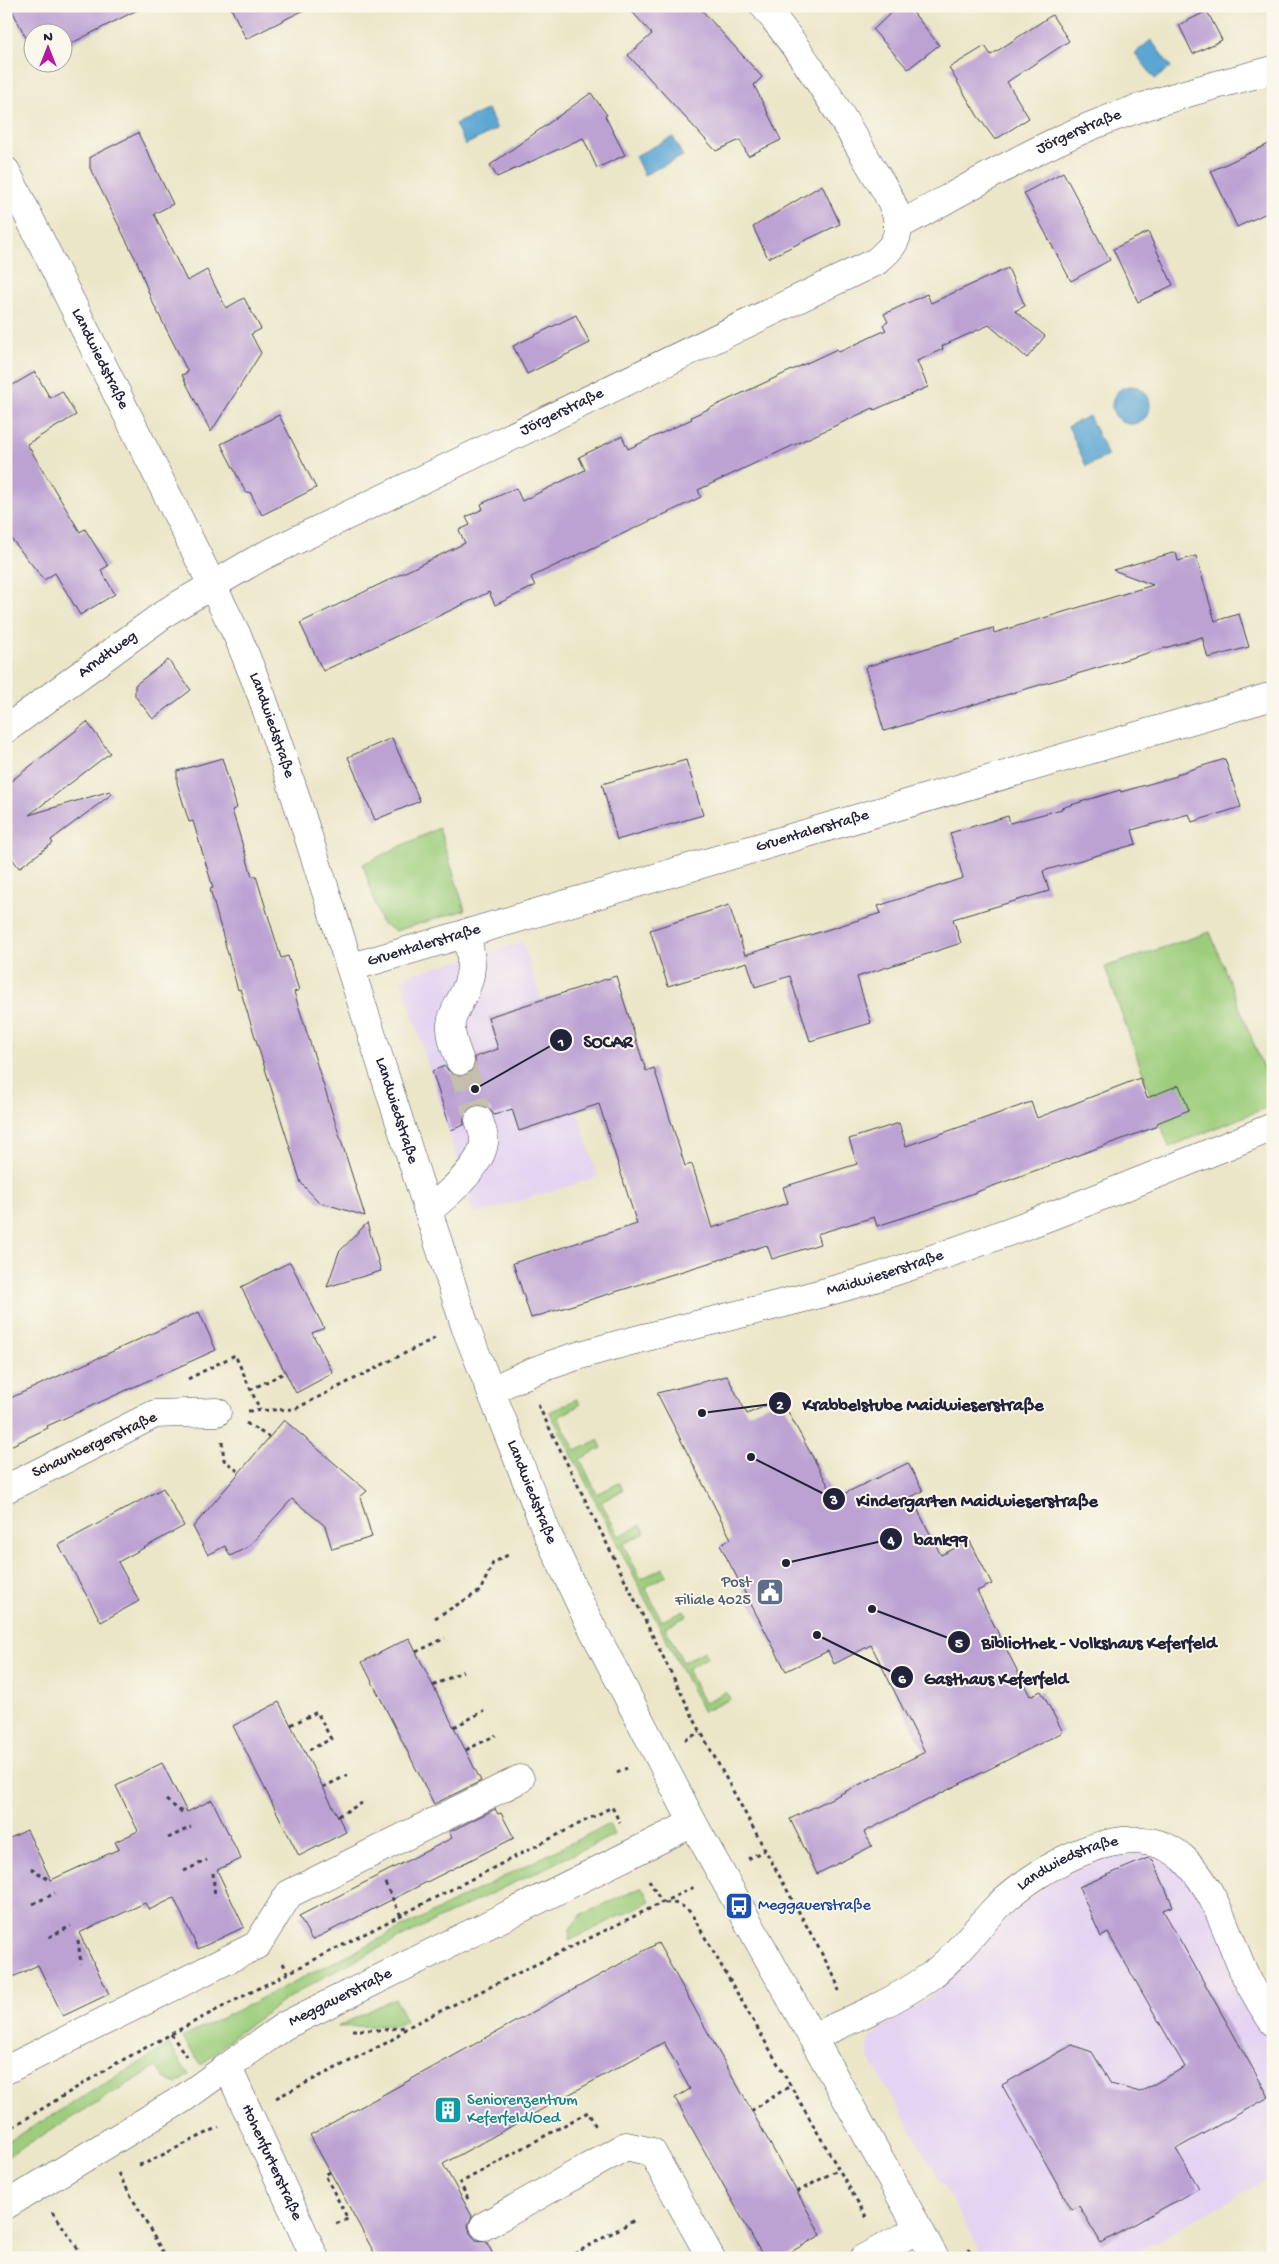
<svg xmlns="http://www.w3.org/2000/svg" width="1279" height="2264" viewBox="0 0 1279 2264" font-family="'Gochi Hand',sans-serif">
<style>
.built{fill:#e4d3f2}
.green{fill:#9dcd7b;stroke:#60785b}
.water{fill:#5ba6d3;stroke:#3e6487}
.building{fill:#bba2d3}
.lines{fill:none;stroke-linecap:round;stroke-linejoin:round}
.minor-tunnel{stroke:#c3bfac;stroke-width:28;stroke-dasharray:28 14;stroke-linecap:butt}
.minor-casing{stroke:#403f50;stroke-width:29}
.major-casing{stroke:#403f50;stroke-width:29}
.path{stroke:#403f50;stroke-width:3;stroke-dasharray:4 4;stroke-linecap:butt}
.minor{stroke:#fff;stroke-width:28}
.major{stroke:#fff;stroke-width:28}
.labels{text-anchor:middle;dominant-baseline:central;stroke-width:4;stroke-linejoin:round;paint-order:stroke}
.street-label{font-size:16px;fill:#22223b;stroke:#fbf7ec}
.service-label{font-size:16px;fill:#4e5e75;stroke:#fbf7ec;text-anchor:end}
.transit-label{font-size:16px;fill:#164399;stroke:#fbf7ec;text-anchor:start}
.culture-label{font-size:16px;fill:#0d838f;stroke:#fbf7ec;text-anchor:start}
.leader{fill:none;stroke:#22223b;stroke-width:2}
.callout-dot{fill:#22223b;stroke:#fbf7ec;stroke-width:2}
.mark-label{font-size:15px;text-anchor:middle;font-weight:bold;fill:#fff}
.callout-label{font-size:18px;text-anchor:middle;font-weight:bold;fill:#22223b;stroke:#fbf7ec;stroke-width:4;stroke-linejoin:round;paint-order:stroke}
</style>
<rect width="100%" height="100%" fill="#fbf7ec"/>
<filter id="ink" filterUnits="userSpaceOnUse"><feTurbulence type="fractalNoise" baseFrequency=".02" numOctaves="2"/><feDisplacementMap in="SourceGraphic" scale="10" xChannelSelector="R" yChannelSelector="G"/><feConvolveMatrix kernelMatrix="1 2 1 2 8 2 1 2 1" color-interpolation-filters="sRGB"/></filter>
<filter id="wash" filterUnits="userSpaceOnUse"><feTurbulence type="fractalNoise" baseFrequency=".0096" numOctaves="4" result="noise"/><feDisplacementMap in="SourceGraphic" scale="20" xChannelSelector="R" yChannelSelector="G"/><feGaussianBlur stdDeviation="1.12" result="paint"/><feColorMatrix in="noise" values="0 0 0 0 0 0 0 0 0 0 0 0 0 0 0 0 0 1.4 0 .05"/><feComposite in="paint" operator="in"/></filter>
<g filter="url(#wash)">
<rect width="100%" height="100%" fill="#ebe6c8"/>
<g class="built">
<path d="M523 942 598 1177 474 1215 402 980 405 976Z"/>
<path d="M1147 1853 1177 1869 1205 1900 1244 1985 1273 2037V2176L1128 2258H985L868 2056V2040L879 2030 930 1997 966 1964 1011 1913 1055 1879 1107 1858Z"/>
</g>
<g class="green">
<path d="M439 828 465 910 395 931 381 923 363 864Z"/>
<path d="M1210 932 1273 1093V1105L1169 1147 1105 967Z"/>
<path d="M577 1399 580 1405 558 1417 576 1451 598 1440 602 1448 580 1459 597 1494 619 1483 623 1490 601 1502 619 1536 641 1525 645 1533 623 1544 641 1579 663 1568 667 1575 645 1587 662 1621 684 1610 687 1616 665 1627 683 1662 705 1651 708 1657 687 1669 704 1703 726 1692 730 1699 703 1712 550 1412Z"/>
<path d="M609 1824 614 1835C547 1867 479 1899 412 1932 337 1969 262 2006 202 2065L182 2038Z"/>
<path d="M642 1887 650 1901 569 1941 570 1929 581 1915Z"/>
<path d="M395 1998 406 2021 398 2025 337 2027Z"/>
<path d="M169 2045 189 2075 177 2084 168 2080 156 2067 6 2157V2143Z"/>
</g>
<g class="water">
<path d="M1151 40 1171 67 1155 79 1135 53Z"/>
<path d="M488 109 497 129 465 145 455 124Z"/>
<path d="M673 137 683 156 644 175 635 156Z"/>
<circle cx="1131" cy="405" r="19"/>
<path d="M1089 416 1108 456 1086 466 1068 426Z"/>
</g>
<g id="blocks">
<g class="building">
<path d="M10 6H145L62 48V32H32V50Z"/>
<path d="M230 6H312L246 39Z"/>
<path d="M627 6H698L762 77 754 85 781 140 748 156 740 140 716 151 628 55 652 34Z"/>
<path d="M898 6H908L939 45 908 69 873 30Z"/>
<path d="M1207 11 1222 40 1193 54 1179 25Z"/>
<path d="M1052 15 1069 41 1007 82 1029 118 995 140 977 115 949 68 985 46 991 55Z"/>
<path d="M591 93 607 115 605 116 625 155 597 168 583 138 497 177 490 165Z"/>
<path d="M138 133 173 204 154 214 187 281 207 270 226 308 244 298 261 329 251 334 261 353 211 432 182 375 188 372 151 299 138 264 90 168V157Z"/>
<path d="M1273 142V210L1237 227 1211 171Z"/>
<path d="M1063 172 1110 260 1071 281 1024 193Z"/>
<path d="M822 185 840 224 768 258 753 227Z"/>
<path d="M1148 232 1173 285 1138 302 1113 249Z"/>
<path d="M1008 268 1025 306 1015 311 1045 336 1027 358 989 325 942 346 943 349 917 361 928 387 874 410 873 408 698 490 701 497 531 577 535 586 495 605 489 592 323 671 300 623 465 543 459 530 470 525 466 517 483 509 481 504 516 488 522 501 585 470 579 457 622 436 628 449 692 419 691 417 837 349 839 352 886 330 883 325 888 322 884 314 927 294 931 303Z"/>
<path d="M576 315 590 343 527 374 513 346Z"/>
<path d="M35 372 50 398 62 391 76 415 27 444 80 532 85 529 108 566 101 570 115 594 80 615 55 573 44 580 6 532V389Z"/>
<path d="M279 415 316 488 262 515 250 492 246 493 221 444Z"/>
<path d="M1176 552 1178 561 1196 556 1215 621 1239 614 1249 647 1208 658 1202 637 884 731 865 667 993 628 994 633 1153 585 1113 570Z"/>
<path d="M168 660 191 690 153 719 135 696V685Z"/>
<path d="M87 722 110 753 29 815 110 791 112 794 51 840 53 843 19 868 6 850V785Z"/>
<path d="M392 738 420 801 375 820 348 757Z"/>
<path d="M222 758 237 808 232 810 252 876H256L281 958 288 956 299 990 294 992 365 1216 319 1202 301 1183 240 989 238 990 210 889 213 888 193 821 189 822 177 783V771Z"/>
<path d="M1225 759 1241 807 1192 822 1189 814 1132 830 1136 844 1043 871 1049 891 953 919 961 943 857 977 871 1023 810 1041 790 976 755 987 747 962 668 986 650 930 729 905 745 955 781 944 881 913 878 906 963 878 950 833 1008 816 1010 823 1062 809 1061 808 1120 790 1121 792 1177 776V774Z"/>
<path d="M686 760 703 815 617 840 602 784Z"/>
<path d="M616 976 646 1071 654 1068 685 1166 692 1164 712 1228 788 1203 783 1187 857 1164 849 1139 899 1123 906 1146 1031 1102 1037 1118 1140 1078 1147 1098 1179 1085 1189 1110 1157 1123 1158 1126 927 1210 877 1226 874 1217 817 1234 820 1244 772 1259 767 1245 531 1318 513 1263 637 1224 599 1104 519 1131 512 1109 494 1115 489 1108 483 1105H475L467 1110 464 1117V1125L451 1130 432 1071 445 1066 450 1073 458 1076H465L472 1071 475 1064V1057L498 1049 488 1017Z"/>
<path d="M367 1223 381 1271 327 1287 339 1252Z"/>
<path d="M290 1262 324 1328 312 1333 333 1373 296 1393 241 1287Z"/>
<path d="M199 1312 216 1350 47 1426 48 1428 6 1448V1400Z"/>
<path d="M727 1376 747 1414 781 1399 835 1498 908 1463 923 1491 911 1497 941 1555 970 1541 992 1584 977 1591 1030 1696 1041 1691 1063 1732 864 1832 872 1846 817 1874 790 1819 925 1752 871 1645 834 1664 828 1651 786 1671 720 1545 731 1539 657 1393Z"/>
<path d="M284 1420 367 1491 360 1497 372 1537 332 1549 325 1526 292 1499 248 1547 230 1556 225 1546 208 1555 193 1527Z"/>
<path d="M163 1488 184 1526 118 1562 139 1601 101 1622 59 1545Z"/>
<path d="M409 1638 481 1781 434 1804 362 1662Z"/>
<path d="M279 1702 346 1832 299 1856 233 1726Z"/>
<path d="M162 1763 187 1812 212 1800 241 1859 217 1870 244 1927 198 1949 174 1898 149 1910 145 1903 79 1933 109 1994 63 2016 38 1965 13 1977 6 1962V1840L27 1830 51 1880 119 1849 115 1842 138 1831 116 1786Z"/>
<path d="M495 1809 498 1814 501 1813 514 1838 312 1940 299 1916 452 1838 449 1832Z"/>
<path d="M1148 1858 1153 1860 1173 1906 1163 1910 1269 2097 1176 2149 1199 2188 1101 2243 1079 2206 1072 2210 1002 2085 1072 2045 1092 2052 1111 2084 1140 2092 1185 2067 1108 1933 1101 1937 1079 1887Z"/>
<path d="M658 1943 821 2235 780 2258H764L675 2098 690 2089 664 2042 443 2164 472 2216 468 2225 470 2233 476 2240 486 2241 495 2258H377L310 2135Z"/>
</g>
</g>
</g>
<g filter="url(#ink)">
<use href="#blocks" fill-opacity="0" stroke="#403f50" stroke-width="1"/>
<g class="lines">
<path class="minor-tunnel" d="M460 1061 479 1120"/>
<g class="minor-casing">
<g id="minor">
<path id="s1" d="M898 226C961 192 1024 154 1091 126 1150 102 1211 86 1273 70"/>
<path id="s2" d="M6 729 168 611 261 557 877 261C888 251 898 243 898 227 898 206 880 182 870 165 838 109 805 56 764 6"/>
<path id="s3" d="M352 967 1273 696"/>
<path d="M460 1061C456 1050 450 1037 451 1024 452 1015 457 1007 461 999 474 975 473 959 466 933"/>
<path d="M428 1211C446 1196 481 1167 484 1143 485 1135 481 1127 479 1120"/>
<path id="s4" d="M491 1391C541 1364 596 1350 651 1336 722 1318 795 1302 865 1281 1003 1238 1138 1182 1273 1127"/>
<path d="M6 1489 155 1414 217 1412"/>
<path id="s5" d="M812 2037C851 2020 894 2002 929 1977 957 1956 976 1928 1000 1904 1042 1865 1134 1811 1185 1860 1217 1891 1228 1938 1246 1977 1254 1992 1263 2008 1273 2022"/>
<path id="s6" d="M228 2068 315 2258"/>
<path d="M6 2070 257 1945 289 1894 520 1779"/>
<path id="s7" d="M6 2205 184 2098 284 2026 693 1823"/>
<path d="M484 2226 626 2146 652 2152 711 2258"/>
<path d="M864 2258 919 2229"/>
</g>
</g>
<g class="major-casing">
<g id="major">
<path id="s8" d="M6 171 238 637 261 694 284 761 465 1326 548 1535 585 1614 693 1823 935 2258"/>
</g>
</g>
<g class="path">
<path d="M188 1379 235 1355 260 1410"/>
<path d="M250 1390 286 1372"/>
<path d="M538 1405 696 1723 835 1978 839 1991"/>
<path d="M248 1411 295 1409 437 1337"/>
<path d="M246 1423 269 1437"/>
<path d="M222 1442 224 1460 239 1472"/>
<path d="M435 1618 480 1591 493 1563 508 1555"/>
<path d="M416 1652 445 1638"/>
<path d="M433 1686 463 1671"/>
<path d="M291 1725 317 1712 331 1739 305 1752"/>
<path d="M454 1727 484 1711"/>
<path d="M685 1740 700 1732"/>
<path d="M466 1750 496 1735"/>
<path d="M617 1773 627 1768"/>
<path d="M323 1787 348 1775"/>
<path d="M166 1800 183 1813"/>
<path d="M338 1816 362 1803"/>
<path d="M168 1838 191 1827"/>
<path d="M748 1859 765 1850"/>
<path d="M31 1868 49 1880"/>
<path d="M184 1871 207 1860"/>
<path d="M213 1873 215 1897"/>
<path d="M649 1880 662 1903"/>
<path d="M385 1883 401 1916"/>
<path d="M665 1903C676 1902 683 1905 691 1913L868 2220"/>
<path d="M33 1904 55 1893"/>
<path d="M49 1937 71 1926"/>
<path d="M78 1940 81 1964"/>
<path d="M283 1963 288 1973"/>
<path d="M352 2030H383L406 2027"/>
<path d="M171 2034 186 2056"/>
<path d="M276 2098 390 2041 408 2027 694 1887"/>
<path d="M751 2111 790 2086"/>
<path d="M6 2131 115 2064 222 2007 612 1807 620 1823"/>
<path d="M139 2165 146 2163 219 2127"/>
<path d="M330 2172 325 2175 348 2219 335 2224"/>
<path d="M118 2173 166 2258"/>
<path d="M797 2192 839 2169"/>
<path d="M468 2199 460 2183 588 2112 596 2127"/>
<path d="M53 2212 82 2255"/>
<path d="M968 2249 973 2258"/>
<path d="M567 2258 635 2220"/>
</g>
<use href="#minor" class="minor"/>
<use href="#major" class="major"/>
</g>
</g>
<defs>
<g id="civic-square" transform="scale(1.4375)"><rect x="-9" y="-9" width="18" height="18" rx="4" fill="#5c6f8a" stroke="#fbf7ec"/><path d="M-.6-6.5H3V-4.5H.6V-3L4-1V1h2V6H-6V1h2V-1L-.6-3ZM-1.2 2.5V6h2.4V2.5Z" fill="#fff"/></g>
<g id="bus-square" transform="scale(1.4375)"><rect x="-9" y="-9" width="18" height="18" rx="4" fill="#1a4fb4" stroke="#fbf7ec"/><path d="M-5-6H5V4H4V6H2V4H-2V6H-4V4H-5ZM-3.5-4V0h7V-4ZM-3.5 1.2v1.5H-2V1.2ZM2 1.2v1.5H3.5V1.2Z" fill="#fff"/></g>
<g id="building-square" transform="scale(1.4375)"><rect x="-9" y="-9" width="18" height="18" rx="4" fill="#0f9aa8" stroke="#fbf7ec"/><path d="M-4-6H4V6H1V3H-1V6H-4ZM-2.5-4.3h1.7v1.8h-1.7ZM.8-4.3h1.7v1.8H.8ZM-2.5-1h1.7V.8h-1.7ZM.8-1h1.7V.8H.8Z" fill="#fff"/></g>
</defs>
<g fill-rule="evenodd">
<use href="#civic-square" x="770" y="1592"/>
<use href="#bus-square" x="739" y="1906"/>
<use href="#building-square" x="448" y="2110"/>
</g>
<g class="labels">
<g class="street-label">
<text stroke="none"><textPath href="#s1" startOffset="204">Jörgerstraße</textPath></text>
<text stroke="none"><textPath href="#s8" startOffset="210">Landwiedstraße</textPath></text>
<text stroke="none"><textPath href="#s2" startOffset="642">Jörgerstraße</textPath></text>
<text stroke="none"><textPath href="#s2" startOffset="126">Arndtweg</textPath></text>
<text stroke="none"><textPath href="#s8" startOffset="615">Landwiedstraße</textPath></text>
<text stroke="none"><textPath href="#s3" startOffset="480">Gruentalerstraße</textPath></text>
<text stroke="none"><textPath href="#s3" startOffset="75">Gruentalerstraße</textPath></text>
<text stroke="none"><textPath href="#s8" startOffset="1020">Landwiedstraße</textPath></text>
<text stroke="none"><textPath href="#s4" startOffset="412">Maidwieserstraße</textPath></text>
<text transform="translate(95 1446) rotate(-25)">Schaunbergerstraße</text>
<text stroke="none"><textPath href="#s8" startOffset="1425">Landwiedstraße</textPath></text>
<text stroke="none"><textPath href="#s5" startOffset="314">Landwiedstraße</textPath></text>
<text stroke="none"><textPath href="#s7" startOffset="394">Meggauerstraße</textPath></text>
<text stroke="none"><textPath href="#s6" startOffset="104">Hohenfurterstraße</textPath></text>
</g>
<g class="service-label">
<text x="751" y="1583">Post<tspan x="751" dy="18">Filiale 4025</tspan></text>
</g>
<g class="transit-label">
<text x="758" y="1906">Meggauerstraße</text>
</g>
<g class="culture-label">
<text x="467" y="2101">Seniorenzentrum<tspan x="467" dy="18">Keferfeld/Oed</tspan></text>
</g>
</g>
<path class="leader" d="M475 1089L561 1040M702 1413L780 1403M751 1457L834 1499M786 1563L891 1539M872 1609L959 1642M817 1635L902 1677"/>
<g class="callout-dot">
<circle cx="475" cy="1089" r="5"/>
<circle cx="702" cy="1413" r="5"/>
<circle cx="751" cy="1457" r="5"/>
<circle cx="786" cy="1563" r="5"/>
<circle cx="872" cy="1609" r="5"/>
<circle cx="817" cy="1635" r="5"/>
<circle cx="561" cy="1040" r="12"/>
<circle cx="780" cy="1403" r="12"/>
<circle cx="834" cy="1499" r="12"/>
<circle cx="891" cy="1539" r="12"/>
<circle cx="959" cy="1642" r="12"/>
<circle cx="902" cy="1677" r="12"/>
</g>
<g class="mark-label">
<text x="561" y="1046">1</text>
<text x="780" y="1409">2</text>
<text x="834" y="1504">3</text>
<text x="891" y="1544">4</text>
<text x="959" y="1647">5</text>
<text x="902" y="1683">6</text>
</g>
<g class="callout-label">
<text x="608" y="1047">SOCAR</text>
<text x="923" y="1410">Krabbelstube Maidwieserstraße</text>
<text x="977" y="1506">Kindergarten Maidwieserstraße</text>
<text x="941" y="1545">bank99</text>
<text x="1099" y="1648">Bibliothek - Volkshaus Keferfeld</text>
<text x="996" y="1684">Gasthaus Keferfeld</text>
</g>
<rect width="1279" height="2264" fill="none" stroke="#fbf7ec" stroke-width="25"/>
<g transform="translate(48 48)"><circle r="24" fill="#fbf7ec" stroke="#a4a2a5"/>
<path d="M0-4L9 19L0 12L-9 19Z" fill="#b5179e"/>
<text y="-8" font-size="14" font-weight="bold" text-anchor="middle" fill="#22223b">N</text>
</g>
</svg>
